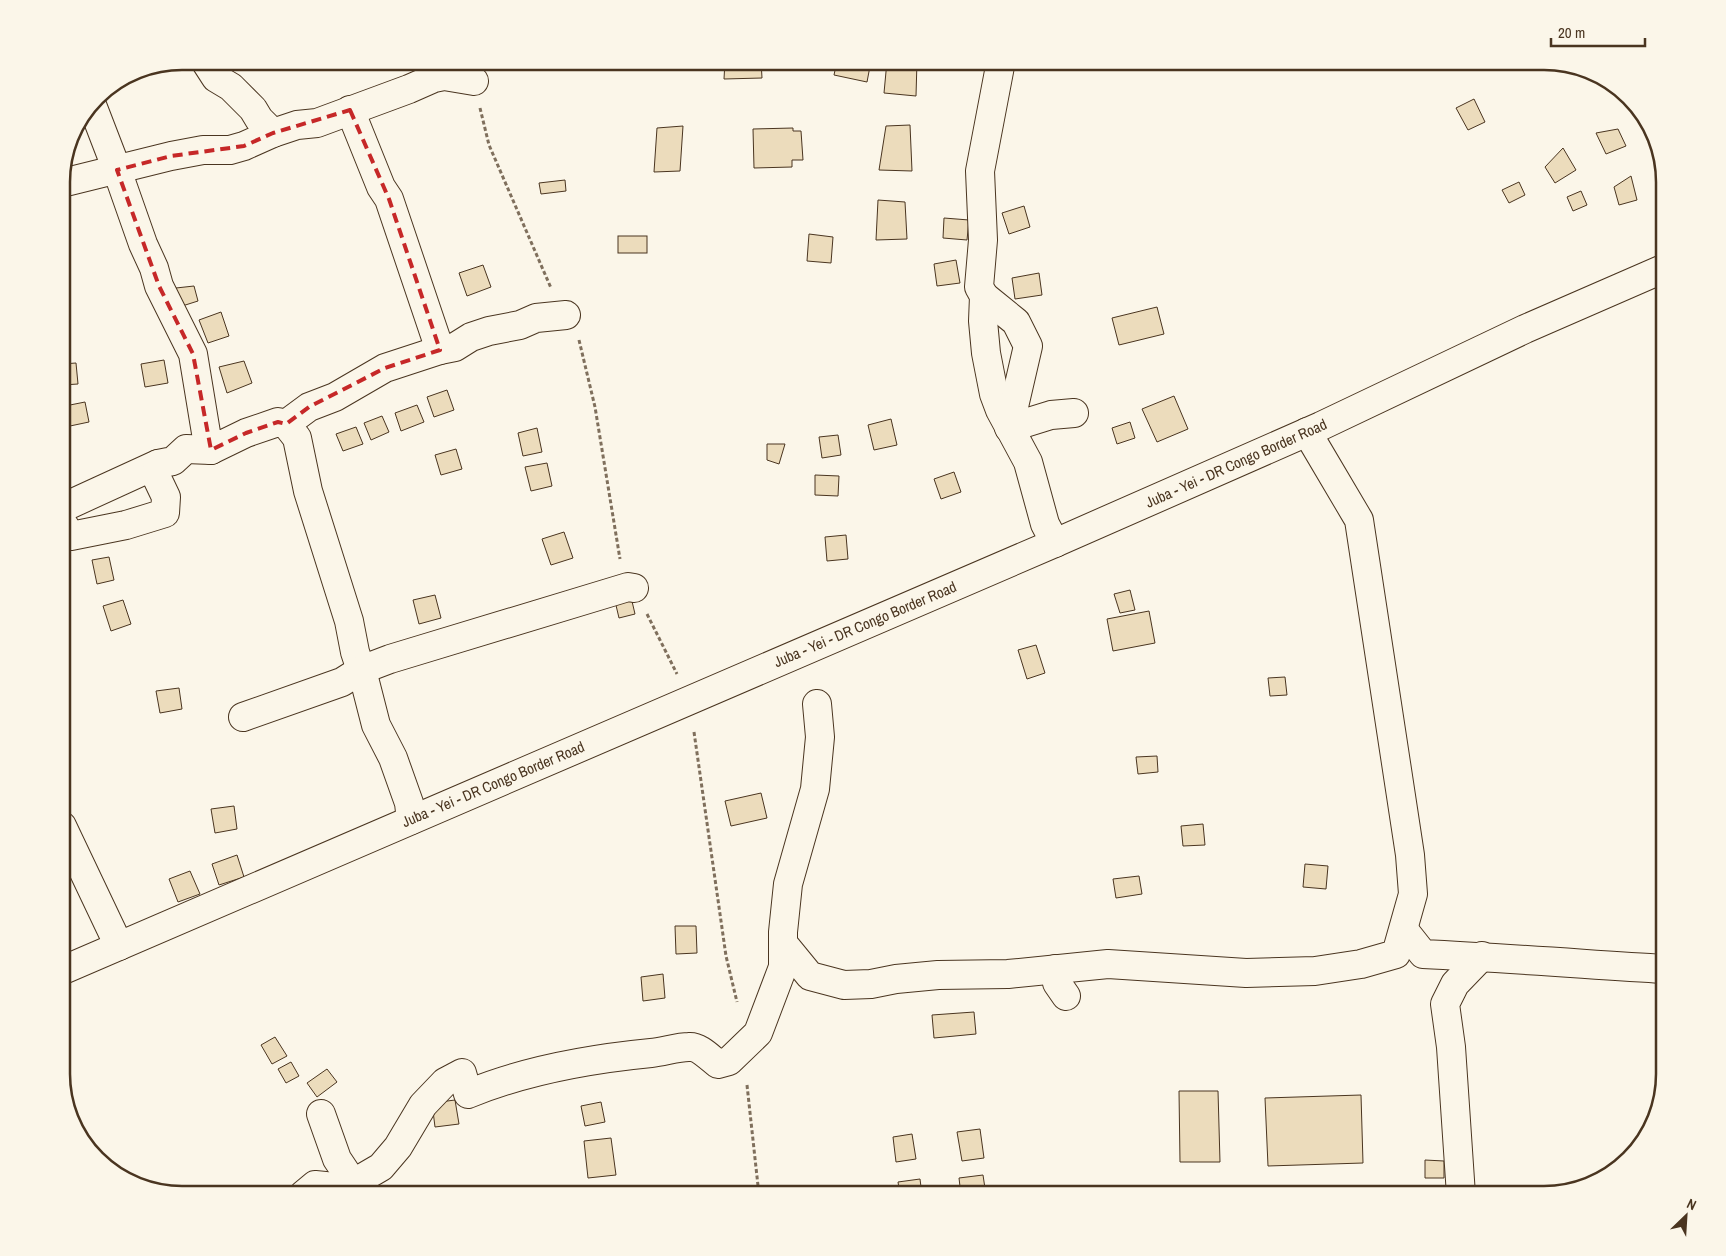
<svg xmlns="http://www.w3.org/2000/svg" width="1726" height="1256" viewBox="0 0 1726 1256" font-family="'Archivo Narrow',sans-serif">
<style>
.building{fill:#ecdcbc;stroke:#4a3520}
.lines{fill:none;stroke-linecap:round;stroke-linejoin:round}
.street-casing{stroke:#4a3520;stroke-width:30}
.primary-casing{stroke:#4a3520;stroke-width:30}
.path{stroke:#7f6f5c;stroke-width:3;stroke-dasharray:4 2.5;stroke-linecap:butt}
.street{stroke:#fbf6e9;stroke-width:28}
.primary{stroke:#fbf6e9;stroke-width:28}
.marked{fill:none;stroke:#c62828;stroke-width:4;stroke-dasharray:10 6;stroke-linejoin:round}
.labels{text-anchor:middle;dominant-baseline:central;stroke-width:4;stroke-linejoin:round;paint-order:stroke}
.street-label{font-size:15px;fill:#4a3520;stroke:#fbf6e9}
.rim{fill:none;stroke:#4a3520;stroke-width:2.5}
</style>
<rect width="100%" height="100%" fill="#fbf6e9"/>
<g class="building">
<path d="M725 61H761L762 78 724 79Z"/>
<path d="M837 61H871L867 82 834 75Z"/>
<path d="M887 61H917L916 96 884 93Z"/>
<path d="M1474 99 1485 122 1468 130 1456 108Z"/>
<path d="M910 125 912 171 879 170 886 126Z"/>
<path d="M683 126 680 171 654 172 657 128Z"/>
<path d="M793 128V131H801L803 160H792V167L754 168 753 129Z"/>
<path d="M1618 129 1626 146 1606 154 1596 133Z"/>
<path d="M1563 148 1576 170 1555 183 1545 167Z"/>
<path d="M1631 176 1637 200 1619 205 1614 187Z"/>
<path d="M565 180 566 191 541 194 539 183Z"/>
<path d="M1519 182 1525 195 1509 203 1502 190Z"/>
<path d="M1581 191 1587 205 1573 211 1567 197Z"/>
<path d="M878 200 905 202 907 239 876 240Z"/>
<path d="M1024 206 1030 227 1009 234 1002 213Z"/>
<path d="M944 218 969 220 967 240 943 238Z"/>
<path d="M809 234 833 237 831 263 807 261Z"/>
<rect x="618" y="236" width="29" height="17"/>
<path d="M956 260 960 283 937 286 934 264Z"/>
<path d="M483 265 491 287 467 296 459 273Z"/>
<path d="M1039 273 1042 295 1015 299 1012 278Z"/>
<path d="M194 286 198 301 179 307 176 288Z"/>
<path d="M1157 307 1164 334 1119 345 1112 318Z"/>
<path d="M221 312 229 336 208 343 199 320Z"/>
<path d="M62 329H66L70 352 62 354Z"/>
<path d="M164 360 168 383 145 387 141 364Z"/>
<path d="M244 361 252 383 227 393 219 367Z"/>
<path d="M76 363 78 384 63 385 62 364Z"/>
<path d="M447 390 454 410 434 417 427 397Z"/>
<path d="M1174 396 1188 429 1157 442 1142 409Z"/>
<path d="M85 402 89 422 70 426 65 406Z"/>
<path d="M417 405 424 422 401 431 395 413Z"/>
<path d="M382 416 389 432 371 440 364 423Z"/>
<path d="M891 419 897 445 874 450 868 425Z"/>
<path d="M1130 422 1135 438 1117 444 1112 428Z"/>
<path d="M356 427 363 444 343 451 336 434Z"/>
<path d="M537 428 542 452 523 456 518 433Z"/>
<path d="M838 435 841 455 822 458 819 437Z"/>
<path d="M767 444H785L779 464 767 460Z"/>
<path d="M456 449 462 469 441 475 435 455Z"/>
<path d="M547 463 552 486 531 491 525 467Z"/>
<path d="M954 472 961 492 941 499 934 479Z"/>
<path d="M815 475 839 476 838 496 815 495Z"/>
<path d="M564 532 573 558 551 565 542 539Z"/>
<path d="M846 535 848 559 827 561 825 537Z"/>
<path d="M109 557 114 580 97 584 92 560Z"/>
<path d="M1130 590 1135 610 1120 613 1114 594Z"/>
<path d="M435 595 441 618 419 624 413 600Z"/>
<path d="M631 597 635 614 619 618 615 601Z"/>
<path d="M123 600 131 624 111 631 103 606Z"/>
<path d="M1149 611 1155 643 1113 651 1107 619Z"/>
<path d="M1036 645 1045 673 1027 679 1018 650Z"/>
<path d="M1285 677 1287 695 1270 696 1268 678Z"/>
<path d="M179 688 182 709 160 713 156 691Z"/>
<path d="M1157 756 1158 772 1138 774 1136 757Z"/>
<path d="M761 793 767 818 731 826 725 801Z"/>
<path d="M234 806 237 829 215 833 211 809Z"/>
<path d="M1203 824 1205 845 1183 846 1181 826Z"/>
<path d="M237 855 244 877 219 885 212 864Z"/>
<path d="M1305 864 1328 866 1326 889 1303 887Z"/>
<path d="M190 871 200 894 178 902 169 879Z"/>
<path d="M1139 876 1142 894 1116 898 1113 879Z"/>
<path d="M675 926H696L697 953 676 954Z"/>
<path d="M663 974 665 998 643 1001 641 977Z"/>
<path d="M974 1012 976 1034 934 1038 932 1015Z"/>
<path d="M275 1037 287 1056 272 1064 261 1045Z"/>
<path d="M291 1062 299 1076 286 1083 278 1069Z"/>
<path d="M327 1069 337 1082 317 1097 307 1083Z"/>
<path d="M1179 1091H1218L1220 1162H1180Z"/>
<path d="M1361 1095 1363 1163 1268 1166 1265 1098Z"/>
<path d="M455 1100 459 1124 435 1127 432 1103Z"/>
<path d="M601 1102 605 1122 585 1126 581 1106Z"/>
<path d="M980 1129 984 1158 962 1161 957 1132Z"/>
<path d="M912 1134 916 1159 896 1162 893 1137Z"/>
<path d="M611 1138 616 1175 588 1178 584 1141Z"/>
<path d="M1425 1160 1444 1161V1178H1425Z"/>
<path d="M983 1175 986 1195H961L959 1178Z"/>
<path d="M920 1179 922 1195H900L898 1182Z"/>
</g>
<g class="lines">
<g class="street-casing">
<g id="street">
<path d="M205 61 216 78 231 87 253 109 259 119 273 133"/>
<path d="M1001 61 980 171 983 240 979 287 984 296 983 321 986 353 994 394 1000 410 1028 462 1045 524 1055 543"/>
<path d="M92 105 117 170 143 244 154 268 159 286 193 354 207 439 211 450 246 433 278 422 286 424 297 438 308 491 349 621 355 652 365 682 376 725 393 758 409 803 411 820"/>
<path d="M350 110 381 187 389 199 440 350 455 347 471 337 489 331 520 325 536 318 566 315"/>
<path d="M62 183 171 156 203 150H230L244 146 273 133 297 125 317 123 409 89 434 78 444 76 474 81"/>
<path d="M984 296 1016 322 1028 346 1009 428 1051 415 1074 413"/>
<path d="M286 424 309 407 335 397 385 368 440 350"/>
<path d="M62 508 158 464"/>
<path d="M62 522 71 536 126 525 165 513 166 497 156 476 158 464 173 461 186 449 211 450"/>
<path d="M243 717 342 682 361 670 390 659 628 587 634 588"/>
<path d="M62 826 119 946"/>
<path d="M1404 930 1423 954C1504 958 1584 964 1665 969"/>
<path d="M783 943 810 976 844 985 871 984 896 979 938 975 1008 974 1108 964 1246 973 1315 971 1361 964 1396 954 1413 894 1410 855 1359 520 1307 432"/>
<path d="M1055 969 1057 983 1066 996"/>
<path d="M321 1114 337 1159 353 1183"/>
<path d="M303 1195 315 1185 345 1188 381 1167 398 1147 423 1105 445 1082 462 1073 468 1094C526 1070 589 1059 651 1053 663 1052 677 1047 689 1047 699 1046 710 1058 718 1064L729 1061 758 1033 783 967V932L788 884 815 789 820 737 817 704"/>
<path d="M1461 1195 1451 1047 1445 1004 1455 984 1482 956"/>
</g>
</g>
<g class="primary-casing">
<path id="primary" d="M61 971 1055 543 1321 426 1525 329 1665 268"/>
</g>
<g class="path">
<path d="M480 108 489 145 551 288"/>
<path d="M579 340 595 407 620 559"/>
<path d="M647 614 677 674"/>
<path d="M694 732 726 956 737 1002"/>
<path d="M747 1085 759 1195"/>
</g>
<use href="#street" class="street"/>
<use href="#primary" class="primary"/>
</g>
<path class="marked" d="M350 110 389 199 440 350 385 368 309 407 286 424 278 422 246 433 211 450 193 354 159 286 117 170 171 156 244 146 273 133Z"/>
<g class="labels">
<g class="street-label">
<text transform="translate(1236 463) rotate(-24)">Juba - Yei - DR Congo Border Road</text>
<text transform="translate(865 624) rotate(-23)">Juba - Yei - DR Congo Border Road</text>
<text transform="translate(493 784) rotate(-23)">Juba - Yei - DR Congo Border Road</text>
</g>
</g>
<path d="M0 0H1726V1256H0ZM182 70H1544A112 112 0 0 1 1656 182V1074A112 112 0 0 1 1544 1186H182A112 112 0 0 1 70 1074V182A112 112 0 0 1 182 70Z" fill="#fbf6e9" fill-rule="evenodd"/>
<path class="rim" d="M182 70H1544A112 112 0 0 1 1656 182V1074A112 112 0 0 1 1544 1186H182A112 112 0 0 1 70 1074V182A112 112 0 0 1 182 70Z"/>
<g transform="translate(1686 1216) rotate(25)" stroke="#fbf6e9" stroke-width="4" paint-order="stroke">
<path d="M0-4L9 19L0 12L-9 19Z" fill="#4a3520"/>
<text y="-8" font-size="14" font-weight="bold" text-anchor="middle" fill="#4a3520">N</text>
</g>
<path d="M1551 38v8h94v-8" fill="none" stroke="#4a3520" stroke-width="2.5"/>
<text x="1558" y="38" font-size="15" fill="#4a3520" stroke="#fbf6e9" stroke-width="4" paint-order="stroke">20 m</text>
</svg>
